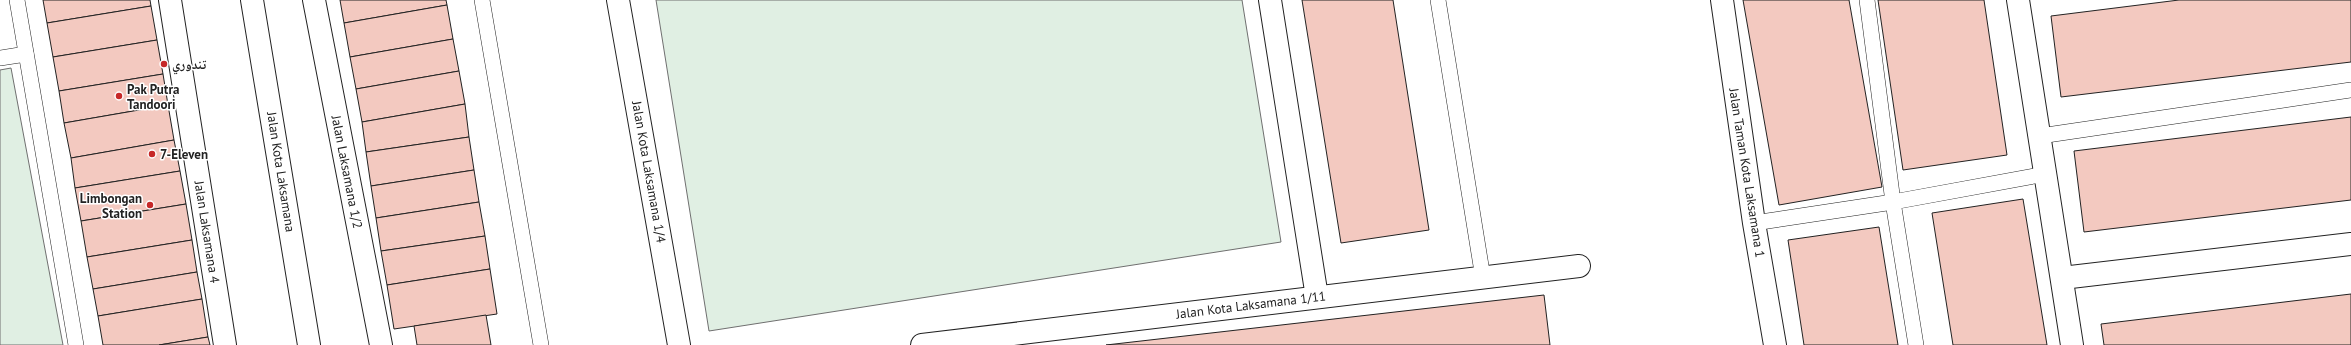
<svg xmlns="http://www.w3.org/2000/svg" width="2351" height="345" viewBox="0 0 2351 345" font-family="'PT Sans','Noto Naskh Arabic',sans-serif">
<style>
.green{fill:#e0efe3;stroke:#6f6f6f}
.building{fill:#f3c9c0;stroke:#222}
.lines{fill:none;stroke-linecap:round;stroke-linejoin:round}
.service-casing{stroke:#222;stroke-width:16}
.minor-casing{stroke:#222;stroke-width:24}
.tertiary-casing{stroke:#222;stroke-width:24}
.service{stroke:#fff;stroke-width:15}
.minor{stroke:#fff;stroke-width:22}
.tertiary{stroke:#fff;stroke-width:22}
.poi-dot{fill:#c62828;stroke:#fff;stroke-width:1.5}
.labels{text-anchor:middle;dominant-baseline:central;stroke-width:3;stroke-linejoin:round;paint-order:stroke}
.poi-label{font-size:13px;font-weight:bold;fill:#222;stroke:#fff;text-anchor:start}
.street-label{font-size:13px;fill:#222;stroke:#fff}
</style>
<rect width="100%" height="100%" fill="#fff"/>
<g class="green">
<path d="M656 0H1242L1281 242 709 331Z"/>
<path d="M11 68 63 345H0V70Z"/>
</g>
<g class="building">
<path d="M43 0H150L151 6 47 23Z"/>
<path d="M340 0H446L447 5 344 23Z"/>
<path d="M1302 0H1393L1429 230 1341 243Z"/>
<path d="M1743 0H1849L1882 187 1779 205Z"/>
<path d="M1878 0H1984L2007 155 1903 170Z"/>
<path d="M2179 0H2351V62L2061 97 2051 16Z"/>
<path d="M447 5 453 39 350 57 344 23Z"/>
<path d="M151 6 157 40 53 57 47 23Z"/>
<path d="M453 39 459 71 356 89 350 57Z"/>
<path d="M157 40 163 74 59 91 53 57Z"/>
<path d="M459 71 465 104 362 122 356 89Z"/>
<path d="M163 74 168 105 64 123 59 91Z"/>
<path d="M465 104 469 137 366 152 362 122Z"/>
<path d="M168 105 174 140 71 158 64 123Z"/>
<path d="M2351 117V200L2084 232 2074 151Z"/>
<path d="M469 137 474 170 371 186 366 152Z"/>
<path d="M174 140 180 171 75 188 71 158Z"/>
<path d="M474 170 479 202 376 218 371 186Z"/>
<path d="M180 171 186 204 81 221 75 188Z"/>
<path d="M2023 199 2047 345H1953L1932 213Z"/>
<path d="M479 202 485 236 381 251 376 218Z"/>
<path d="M186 204 192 240 87 257 81 221Z"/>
<path d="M1879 227 1898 345H1804L1788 240Z"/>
<path d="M485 236 490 269 387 285 381 251Z"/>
<path d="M192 240 197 272 93 289 87 257Z"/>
<path d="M490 269 497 314 394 329 387 285Z"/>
<path d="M197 272 202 299 98 316 93 289Z"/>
<path d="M2351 294V345H2104L2101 324Z"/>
<path d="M1544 295 1550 345H1106Z"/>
<path d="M202 299 208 337 159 345H103L98 316Z"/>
<path d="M486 315 491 345H417L414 326Z"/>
<path d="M208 337 210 345H159Z"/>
</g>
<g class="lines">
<g class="service-casing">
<g id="service">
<path d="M17 0 76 345"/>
<path d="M482 0 541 345"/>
<path d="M1438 0 1483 278"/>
<path d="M1867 0 1893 202 1916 345"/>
<path d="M0 58 26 54"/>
<path d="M2040 136 2351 90"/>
<path d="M1754 223 1893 202 2045 174"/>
</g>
</g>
<g class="minor-casing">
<g id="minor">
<path d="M170 0 225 345"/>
<path d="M314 0 381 345"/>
<path d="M618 0 679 345"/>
<path d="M1270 0 1317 297"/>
<path d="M1722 0 1754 223 1775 345"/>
<path d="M2018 0 2072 345"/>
<path d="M2062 278 2351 244"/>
<path d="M922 345 1579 266"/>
</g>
</g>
<g class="tertiary-casing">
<path id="tertiary" d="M252 0 309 345"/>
</g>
<use href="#service" class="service"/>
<use href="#minor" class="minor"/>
<use href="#tertiary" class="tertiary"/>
</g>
<g class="poi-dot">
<circle cx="164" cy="64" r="4"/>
<circle cx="119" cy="96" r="4"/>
<circle cx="152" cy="154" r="4"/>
<circle cx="150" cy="205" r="4"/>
</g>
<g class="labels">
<g class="poi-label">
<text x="172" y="64">تندوري</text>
<text x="127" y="89">Pak Putra<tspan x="127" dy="15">Tandoori</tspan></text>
<text x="160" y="154">7-Eleven</text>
<text x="142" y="198" text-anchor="end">Limbongan<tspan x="142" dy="15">Station</tspan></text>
</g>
<g class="street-label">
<text transform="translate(281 172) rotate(81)">Jalan Kota Laksamana</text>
<text transform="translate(347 172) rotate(79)">Jalan Laksamana 1/2</text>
<text transform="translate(649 172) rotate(80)">Jalan Kota Laksamana 1/4</text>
<text transform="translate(1747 173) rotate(81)">Jalan Taman Kota Laksamana 1</text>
<text transform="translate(207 232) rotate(81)">Jalan Laksamana 4</text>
<text transform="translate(1251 305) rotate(-7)">Jalan Kota Laksamana 1/11</text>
</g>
</g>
</svg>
